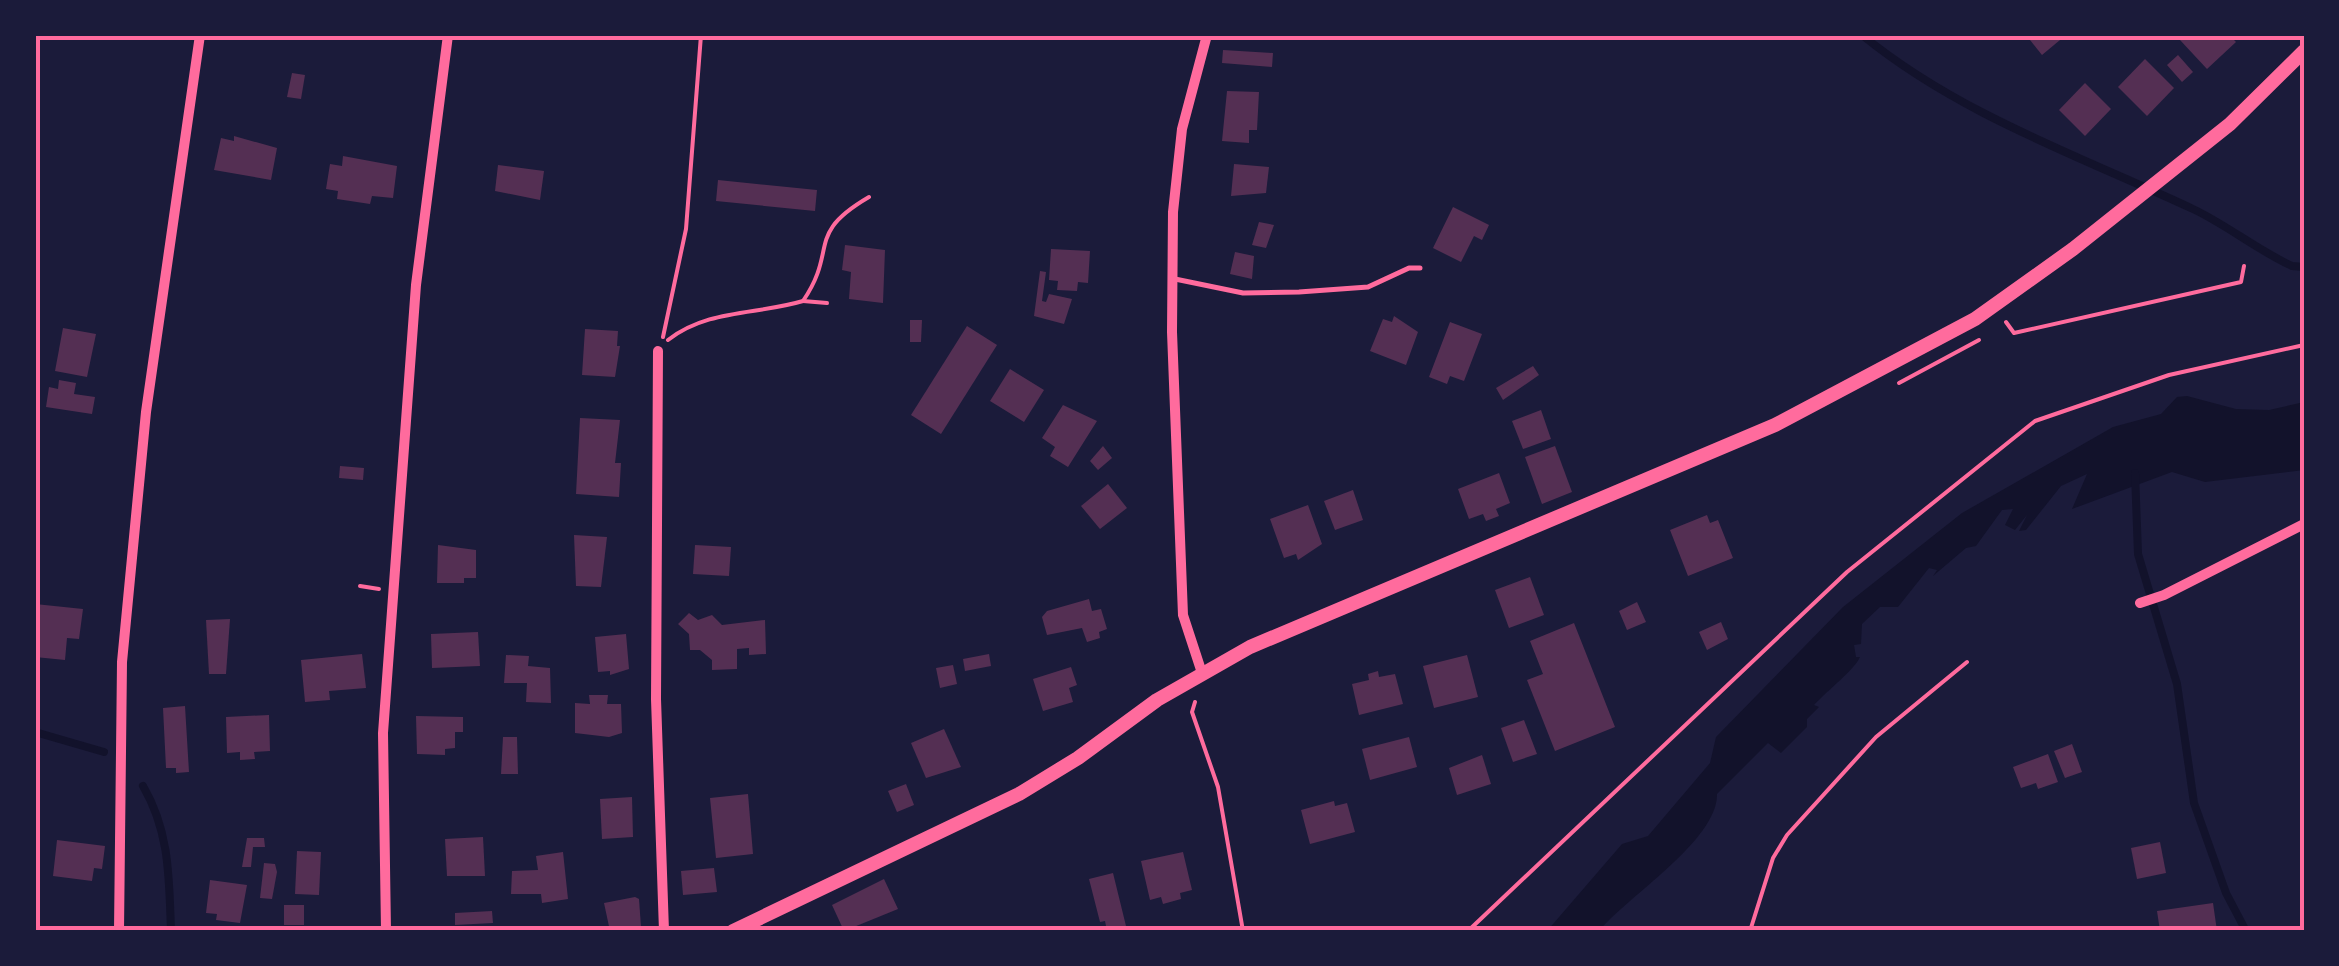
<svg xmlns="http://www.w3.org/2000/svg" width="2339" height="966" viewBox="0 0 2339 966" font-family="Overpass,sans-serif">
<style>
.water{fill:#12122b}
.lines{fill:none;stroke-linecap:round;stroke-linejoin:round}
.stream{stroke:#12122b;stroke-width:8}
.building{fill:#542f53}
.path{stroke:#ff6b9d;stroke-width:4}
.service{stroke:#ff6b9d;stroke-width:5}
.minor{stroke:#ff6b9d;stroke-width:10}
.tertiary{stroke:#ff6b9d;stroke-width:14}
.neatline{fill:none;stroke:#ff6b9d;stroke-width:4}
</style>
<rect width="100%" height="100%" fill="#1b1b3a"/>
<path class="water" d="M2187 396 2236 409 2269 410 2304 402V470L2205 482 2172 472 2072 509 2087 474 2061 486 2026 530 2019 531 2027 515 2015 530 2005 525 2013 509 2002 510 1976 546 1966 548 1933 576 1937 570 1929 568 1898 607H1880L1862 624 1861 644 1854 645 1856 657H1860C1854 670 1829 689 1814 705L1819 707 1807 719V727L1781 753 1768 743 1717 794C1718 840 1628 896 1599 931H1547L1622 844 1648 836 1710 763 1716 737 1843 607 1962 513 2113 427 2161 414 2177 397Z"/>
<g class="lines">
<g class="stream">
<path d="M1862 35C1960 115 2080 156 2193 209 2227 225 2257 250 2292 266L2304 267"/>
<path d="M2135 473 2138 554 2177 684 2194 803 2226 893 2246 931"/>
<path d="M35 732 104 752"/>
<path d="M143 786C170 832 169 879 171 931"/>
</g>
</g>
<g class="building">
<path d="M2026 35H2066L2042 55Z"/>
<path d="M2187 35H2229L2236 42 2207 69 2180 40Z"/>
<path d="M1223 50 1273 53 1272 67 1222 63Z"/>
<path d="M2178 55 2193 72 2182 82 2167 65Z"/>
<path d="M2145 59 2174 88 2147 116 2118 87Z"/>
<path d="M292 73 305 75 301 99 287 97Z"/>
<path d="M2085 83 2111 109 2085 136 2059 110Z"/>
<path d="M1227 91 1259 92 1257 130H1249V143L1222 141Z"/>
<path d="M234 136 277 148 271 180 214 170 221 138 234 141Z"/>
<path d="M343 156 397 166 393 198 372 196 370 204 337 199 338 191 326 189 330 164 342 166Z"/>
<path d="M1234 164 1269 167 1266 193 1231 196Z"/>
<path d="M498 165 544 171 540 200 495 191Z"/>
<path d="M718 180 817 190 815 211 716 201Z"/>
<path d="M1453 207 1489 225 1482 240 1474 236 1461 262 1433 248Z"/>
<path d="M1259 222 1274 225 1266 248 1252 245Z"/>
<path d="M845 245 885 250 883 303 849 299 851 272 842 270Z"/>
<path d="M1051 249 1090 251 1088 283 1078 282 1077 291 1057 290 1058 281 1049 280Z"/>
<path d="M1235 252 1254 256 1252 279 1230 274Z"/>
<path d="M1040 271 1046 272 1042 301 1046 302 1049 294 1072 299 1064 324 1034 316Z"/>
<path d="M1394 316 1418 332 1406 365 1370 351 1383 319 1392 322Z"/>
<path d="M910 320H922L921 342H910Z"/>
<path d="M1450 322 1482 334 1464 381 1450 376 1447 384 1429 377Z"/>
<path d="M967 326 997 345 941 434 911 415Z"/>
<path d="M63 328 96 334 87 377 55 371Z"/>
<path d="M585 329 618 331 617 346H620L615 377 582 375Z"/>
<path d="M1533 366 1539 375 1503 400 1496 388Z"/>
<path d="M1010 369 1044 390 1024 422 990 401Z"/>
<path d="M59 380 76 383 74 394 95 397 92 414 46 407 49 387 58 389Z"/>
<path d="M1063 405 1097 421 1068 467 1050 456 1055 447 1042 438Z"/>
<path d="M1541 410 1551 439 1523 449 1512 421Z"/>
<path d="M580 418 620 420 615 463H621L619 497 576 494Z"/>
<path d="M1103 446 1112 458 1098 470 1090 461Z"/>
<path d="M1555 446 1572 492 1542 504 1525 457Z"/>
<path d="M340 466 364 468 363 480 339 478Z"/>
<path d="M1499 473 1510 503 1496 509 1499 516 1486 521 1483 514 1469 519 1458 489Z"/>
<path d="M1108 484 1127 508 1100 529 1081 506Z"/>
<path d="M1353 490 1363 520 1335 530 1324 501Z"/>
<path d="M1308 505 1322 544 1298 560 1296 554 1284 558 1270 519Z"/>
<path d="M1707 515 1710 523 1718 520 1733 558 1688 576 1670 530Z"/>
<path d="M574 535 607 537 601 587 576 586Z"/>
<path d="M438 545 476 550V578H464V583H437Z"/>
<path d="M695 545 731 547 729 576 693 574Z"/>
<path d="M1530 577 1544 615 1509 628 1495 590Z"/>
<path d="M1089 599 1092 611 1101 609 1107 629 1099 632 1100 638 1087 642 1082 628 1047 635 1042 617 1047 611Z"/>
<path d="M1637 602 1646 622 1627 630 1619 611Z"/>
<path d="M35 604 83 609 79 639 67 638 65 660 35 657Z"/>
<path d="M689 613 698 620 712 615 722 625 765 620 766 654 749 655V648L737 649V669L712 670V660L700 650H690L689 634 678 624Z"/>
<path d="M230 619 226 674H209L206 620Z"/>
<path d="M1721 622 1728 639 1707 650 1699 632Z"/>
<path d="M1574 623 1615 727 1555 751 1527 680 1543 674 1530 641Z"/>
<path d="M478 632 480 666 432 668 431 634Z"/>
<path d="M626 634 629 669 610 675V671L598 672 595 637Z"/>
<path d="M362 654 366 688 329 691 330 700 305 702 301 660Z"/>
<path d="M989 654 991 666 965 671 963 659Z"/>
<path d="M506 655 529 656 528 666 550 668 551 703 526 702 527 683H504Z"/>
<path d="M1467 655 1478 697 1434 708 1423 666Z"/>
<path d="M953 665 957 684 940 688 936 668Z"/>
<path d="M1071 667 1077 685 1069 688 1073 702 1043 711 1033 679Z"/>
<path d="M1378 671 1379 677 1395 674 1403 704 1359 715 1352 684 1369 680 1368 674Z"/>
<path d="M589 695H608L607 704H621L622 733 609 737 575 733V703L590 704Z"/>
<path d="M185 706 189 772 176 773V768H166L163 708Z"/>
<path d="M269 715 270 751 254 752 255 759 240 760V752L227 753 226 717Z"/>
<path d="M416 716 463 717V732H455V748L445 749V755L417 754Z"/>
<path d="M1524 720 1537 754 1513 762 1501 728Z"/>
<path d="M944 729 961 767 926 778 911 743Z"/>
<path d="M503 737H517L518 774H501Z"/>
<path d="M1409 737 1417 767 1370 780 1362 749Z"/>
<path d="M2072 744 2082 772 2065 778 2054 751Z"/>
<path d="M2048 754 2058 782 2038 789 2036 783 2021 788 2013 767Z"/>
<path d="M1482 755 1491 784 1457 795 1449 768Z"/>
<path d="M906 784 914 805 897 812 888 791Z"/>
<path d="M748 794 753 854 716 858 710 798Z"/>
<path d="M632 797 633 837 602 839 600 799Z"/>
<path d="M1334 801 1335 806 1347 803 1355 832 1310 844 1301 810Z"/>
<path d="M483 837 485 876H447L445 839Z"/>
<path d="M247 838H264L265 847H253L251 867H242Z"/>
<path d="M57 840 105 846 102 869 94 868 92 881 53 876Z"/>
<path d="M2160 842 2166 873 2137 879 2131 848Z"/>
<path d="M297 851 321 852 319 895 295 894Z"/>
<path d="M563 852 568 899 542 903 541 894H511L512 871 538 870 536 856Z"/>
<path d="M1183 852 1192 890 1180 893 1181 899 1163 904 1161 897 1150 900 1141 861Z"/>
<path d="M264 863 275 864 277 872 272 899 260 898Z"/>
<path d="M714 868 717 892 683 895 681 871Z"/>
<path d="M1113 873 1126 926 1107 931 1105 921 1100 922 1089 879Z"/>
<path d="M884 879 898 909 844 931 832 905Z"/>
<path d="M210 880 247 885 240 923 216 920 217 914 206 913Z"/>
<path d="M635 897 639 899 641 927 610 931 604 903Z"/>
<path d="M2213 903 2217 931H2160L2157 911Z"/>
<rect x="284" y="905" width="20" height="20"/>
<path d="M492 911 493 923 455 925V913Z"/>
</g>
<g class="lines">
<g class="path">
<path d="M803 301 827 303"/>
<path d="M2006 322 2014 333 2241 282 2244 266"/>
<path d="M663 337 686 229 701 35"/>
<path d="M668 340C708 309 756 315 803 301 839 248 804 235 869 197"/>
<path d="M1899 383 1979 340"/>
<path d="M360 586 379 589"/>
<path d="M1195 702 1192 712 1218 787 1243 931"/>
<path d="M1468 931 1847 572 2035 421 2169 375 2304 345"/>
<path d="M1750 931 1773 858 1787 835 1876 737 1967 662"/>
</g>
<path class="service" d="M1175 279 1243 293 1299 292 1368 287 1409 268H1420"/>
<g class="minor">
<path d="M658 351 656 699 664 931"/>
<path d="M2140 603 2164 595 2304 524"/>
<path d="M1202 673 1183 615 1172 332 1173 212 1182 129 1207 35"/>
<path d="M119 931 122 662 146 412 200 35"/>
<path d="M386 931 383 733 416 285 448 35"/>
</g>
<path class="tertiary" d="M733 931 1019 794 1078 758 1157 700 1250 647 1775 425 1975 319 2073 249 2230 124 2304 51"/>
</g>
<rect width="2339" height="966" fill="none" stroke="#1b1b3a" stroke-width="75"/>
<rect x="38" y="38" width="2264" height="890" class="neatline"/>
</svg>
